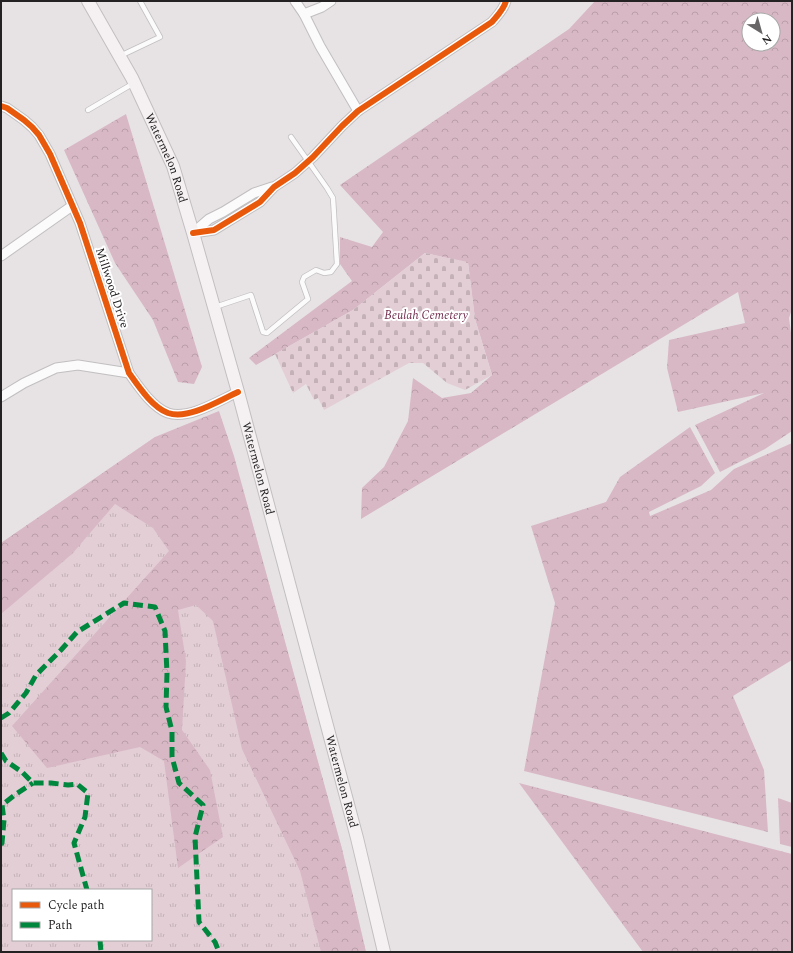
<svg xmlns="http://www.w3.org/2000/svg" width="793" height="953" viewBox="0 0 793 953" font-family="Spectral,serif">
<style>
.grass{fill:url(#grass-tufts);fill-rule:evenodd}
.forest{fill:url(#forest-crowns);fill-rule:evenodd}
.cemetery{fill:url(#cemetery-stones)}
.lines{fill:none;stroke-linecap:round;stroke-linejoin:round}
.lane-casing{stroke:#c2bfc0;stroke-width:6}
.street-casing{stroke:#c2bfc0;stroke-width:11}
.secondary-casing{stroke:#c2bfc0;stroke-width:14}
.lane{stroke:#fbfbfb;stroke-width:4.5}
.street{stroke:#fbfbfb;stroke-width:9}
.secondary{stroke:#f5f1f3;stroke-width:12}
.quiet{stroke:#00873e;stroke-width:5;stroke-dasharray:10 5;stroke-linecap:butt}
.cycleway-casing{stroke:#fff;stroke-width:8}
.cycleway{stroke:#e8590c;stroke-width:6}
.labels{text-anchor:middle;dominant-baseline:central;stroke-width:4;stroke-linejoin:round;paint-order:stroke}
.street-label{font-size:12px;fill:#242223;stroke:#fff}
.park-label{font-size:12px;font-style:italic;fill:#722e4e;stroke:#fff}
</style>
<defs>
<pattern id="grass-tufts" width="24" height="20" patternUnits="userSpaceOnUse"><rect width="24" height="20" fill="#e3ced6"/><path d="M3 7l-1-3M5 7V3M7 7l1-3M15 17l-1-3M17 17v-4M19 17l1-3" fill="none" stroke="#c3b1b7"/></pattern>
<pattern id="forest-crowns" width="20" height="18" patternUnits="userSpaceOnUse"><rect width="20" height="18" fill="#d8b8c5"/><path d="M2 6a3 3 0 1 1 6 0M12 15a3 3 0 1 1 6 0" fill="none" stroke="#b99ea9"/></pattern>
<pattern id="cemetery-stones" width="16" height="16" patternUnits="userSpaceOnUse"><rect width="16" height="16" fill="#e3ced6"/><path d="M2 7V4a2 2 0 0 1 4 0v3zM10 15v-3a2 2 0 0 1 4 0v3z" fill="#c3b1b7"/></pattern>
</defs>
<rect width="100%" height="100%" fill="#e7e3e5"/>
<path class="grass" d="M155 437 242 486 342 849 366 952H1V543ZM13 890H151V940H13Z"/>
<g class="forest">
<path d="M595 1H792V309L789 318 792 340V431L765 449 720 472 695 425 764 393 678 412 667 368 669 340 745 323 738 292 361 519 362 488 384 467 408 421 413 378 442 398 471 393 492 375 475 319 468 263 425 253 353 310 256 365 249 358 352 281 340 264V237L372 247 383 232 340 185 569 29ZM749 20H773V44H749Z"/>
<path d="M126 114 202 367 194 384 178 382 153 320 115 263 64 150Z"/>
<path d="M219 411 234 456 342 849 366 952H321L300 871 242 749 213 621 196 605 178 610 186 661 182 730 210 770 223 837 178 868 164 761 140 747 47 768 12 726 169 551 153 528 115 504 72 554 1 614V543L155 437Z"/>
<path d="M690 427 715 473 701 486 649 512 650 516 711 490 734 469 792 443V660L733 696 764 770 768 832 524 771 555 603 531 526 606 502 620 477Z"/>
<path d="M519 783 792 854V952H643Z"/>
<path d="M778 798 792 803V847L780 844Z"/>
</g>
<path class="cemetery" d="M425 253 468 262 475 319 492 375 465 390 447 383 423 363H409L324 410 318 398 314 400 306 384 293 393 275 354 353 310Z"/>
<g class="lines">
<g class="lane-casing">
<g id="lane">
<path d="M120 56 160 37 140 1"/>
<path d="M88 110 134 83"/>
<path d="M215 307 251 295 263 332 267 333 308 299 302 282 304 277 316 270 324 273 331 272 337 264 333 198 327 188 308 161 291 137"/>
</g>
</g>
<g class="street-casing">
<g id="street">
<path d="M295 1 304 14 320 46 358 111"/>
<path d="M304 14 322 7 331 1"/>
<path d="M1 106 7 108 24 120 32 127 39 135 50 154 80 223 129 373C139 387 152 407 168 413 189 420 220 400 238 392"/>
<path d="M194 232 209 219 223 212 254 193 272 187"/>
<path d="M193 233 214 230 260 202 274 187 295 173 313 157 342 126 358 111 492 22C498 15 504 9 506 1"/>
<path d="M1 256 72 206"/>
<path d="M1 397 24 383 56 368 78 365 129 373"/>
</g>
</g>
<g class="secondary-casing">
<g id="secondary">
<path id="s1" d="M88 1 132 78 173 166 193 233 238 392 357 838 384 952"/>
</g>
</g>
<use href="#lane" class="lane"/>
<use href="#street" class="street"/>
<use href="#secondary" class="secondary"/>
<g class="quiet">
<path d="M1 718 9 713 26 693 36 675 61 650 77 632 124 603 155 607 165 631 167 673 166 707 172 731V757L179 783 203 805 195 837 199 922 215 942 219 952"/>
<path d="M1 753 6 761 22 772 33 783H51L68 785 77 784 88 793 85 817 74 843 87 890"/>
<path d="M1 845 2 843 4 820 2 805 16 794 33 783"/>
<path d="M100 940 101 952"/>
</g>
<g class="cycleway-casing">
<g id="cycleway">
<path d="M1 106 7 108 24 120 32 127 39 135 50 154 80 223 129 373C139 387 152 407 168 413 189 420 220 400 238 392"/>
<path d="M193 233 214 230 260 202 274 187 295 173 313 157 342 126 358 111 492 22C498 15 504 9 506 1"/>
</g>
</g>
<use href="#cycleway" class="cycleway"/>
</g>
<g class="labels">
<g class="street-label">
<text stroke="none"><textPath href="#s1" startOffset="176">Watermelon Road</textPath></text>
<text transform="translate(112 288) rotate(72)">Millwood Drive</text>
<text stroke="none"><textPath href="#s1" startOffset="500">Watermelon Road</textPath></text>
<text stroke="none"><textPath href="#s1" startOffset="824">Watermelon Road</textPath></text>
</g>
<g class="park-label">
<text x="426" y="315">Beulah Cemetery</text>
</g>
</g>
<rect width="793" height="953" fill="none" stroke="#242223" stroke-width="4"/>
<rect x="12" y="889" width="140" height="52" fill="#ffffff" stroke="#a7a7a7"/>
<rect x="20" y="902" width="20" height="6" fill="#e8590c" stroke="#a7a7a7"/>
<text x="48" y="909" font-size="12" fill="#242223">Cycle path</text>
<rect x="20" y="922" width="20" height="6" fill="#00873e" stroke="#a7a7a7"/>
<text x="48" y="929" font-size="12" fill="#242223">Path</text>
<g transform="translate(761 32) rotate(143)"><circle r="19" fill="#ffffff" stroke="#a7a7a7"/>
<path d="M0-3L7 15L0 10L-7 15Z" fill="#686667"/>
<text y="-6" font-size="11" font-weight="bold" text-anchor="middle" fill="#242223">N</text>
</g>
</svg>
